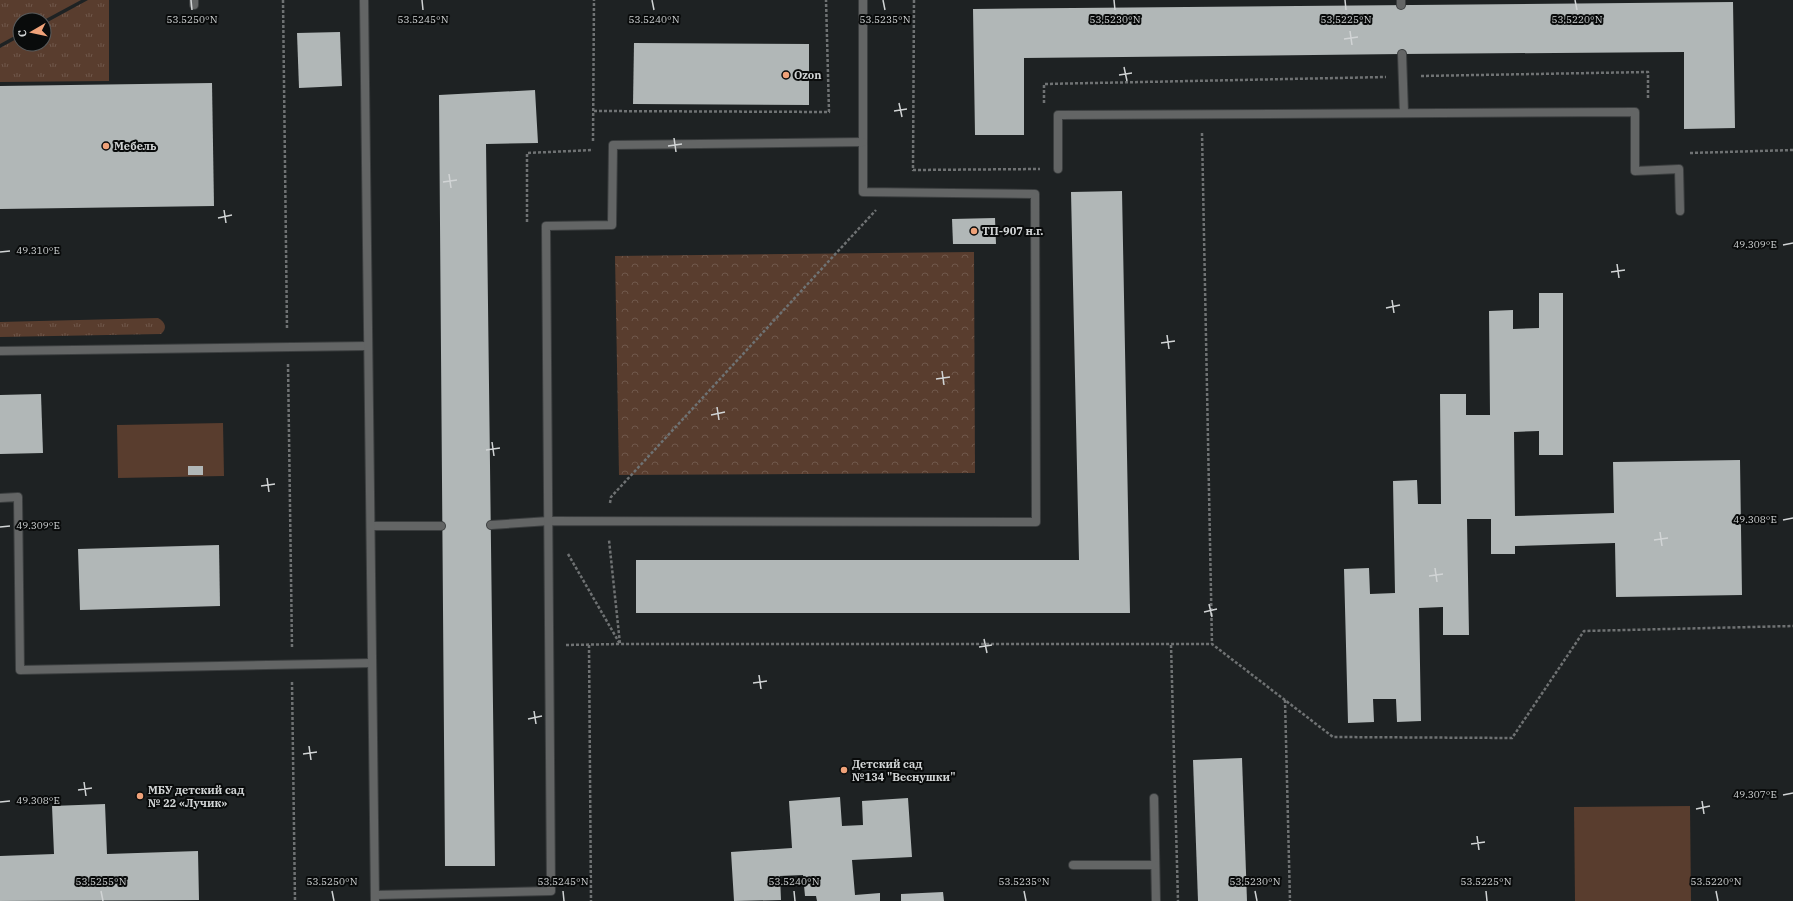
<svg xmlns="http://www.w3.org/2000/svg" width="1793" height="901" viewBox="0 0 1793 901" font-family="'IBM Plex Serif',serif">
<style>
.grass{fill:url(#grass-tufts)}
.forest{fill:url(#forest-crowns)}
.pitch{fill:#593d2e}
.building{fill:#b1b7b7}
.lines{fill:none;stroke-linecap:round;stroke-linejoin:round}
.lane-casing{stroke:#3b3e3f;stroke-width:10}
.street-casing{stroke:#3b3e3f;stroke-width:10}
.path{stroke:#6f7273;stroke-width:2.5;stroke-dasharray:3 2;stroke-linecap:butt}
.lane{stroke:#636565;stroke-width:8}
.street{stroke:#636565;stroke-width:8}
.ticks{fill:none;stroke:#d1d4d5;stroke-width:1.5}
.poi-dot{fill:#f0a279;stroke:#090b0b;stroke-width:1.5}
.labels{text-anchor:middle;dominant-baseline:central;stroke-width:4;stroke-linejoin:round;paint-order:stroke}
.poi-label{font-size:11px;font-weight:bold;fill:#d1d4d5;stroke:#090b0b;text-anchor:start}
.ticks-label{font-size:10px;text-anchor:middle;fill:#d1d4d5;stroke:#090b0b;stroke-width:4;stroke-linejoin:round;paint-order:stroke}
</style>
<defs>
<pattern id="grass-tufts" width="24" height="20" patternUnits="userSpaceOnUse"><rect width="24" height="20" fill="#593d2e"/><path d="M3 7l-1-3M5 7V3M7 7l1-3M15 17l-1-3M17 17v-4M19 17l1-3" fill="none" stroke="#70584b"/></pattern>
<pattern id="forest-crowns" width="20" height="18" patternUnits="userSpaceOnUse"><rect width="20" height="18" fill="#593d2e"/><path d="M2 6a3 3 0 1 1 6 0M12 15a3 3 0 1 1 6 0" fill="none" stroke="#70584b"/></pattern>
</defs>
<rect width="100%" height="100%" fill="#1e2223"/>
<g class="grass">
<path d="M0 0H81L44 20H20V33L0 44Z"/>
<path d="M88 0H109V81L0 82V48L20 37V44H44V24Z"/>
<path d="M158 318C165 322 168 328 161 334L0 337V322Z"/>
</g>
<path class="forest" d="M974 252 975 473 619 475 615 256Z"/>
<g class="pitch">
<path d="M223 423 224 476 118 478 117 425Z"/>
<path d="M1690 806 1691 901H1575L1574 807Z"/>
</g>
<g class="building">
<path d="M1733 2 1735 128 1684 129V52L1402 54 1024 58V135H975L973 9Z"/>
<path d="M340 32 342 86 299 88 297 33Z"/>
<path d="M634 43 809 44V105L633 104Z"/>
<path d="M212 83 214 206 0 209V86Z"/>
<path d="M535 90 538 143 486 144 495 866H445L439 95Z"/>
<path d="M1122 191 1130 613H636V560H1079L1071 192Z"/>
<path d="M995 218 996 244H953L952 219Z"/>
<path d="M1539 293H1563V455H1539V431L1514 432 1515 516 1614 513 1613 462 1740 460 1742 595 1616 597 1615 543 1515 546V554H1491V519H1467L1469 635H1443V607L1419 608 1421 721 1397 722 1396 699H1373L1374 722 1348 723 1344 569 1369 568 1370 594 1395 593 1393 481 1417 480 1418 504H1441L1440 394H1466V415H1490L1489 311 1513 310V329L1539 328Z"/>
<path d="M41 394 43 453 0 454V395Z"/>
<rect x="188" y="466" width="15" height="9"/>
<path d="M219 545 220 606 80 610 78 549Z"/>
<path d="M1242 758 1247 901H1198L1193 760Z"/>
<path d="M840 797 842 826 863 825 862 801 908 798 912 857 852 860 855 895 880 893V901H817L816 896H805L803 875 780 876 781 900 734 901 731 852 792 848 789 801Z"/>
<path d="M105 804 107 854 198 851 199 900 0 901V856L54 854 52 806Z"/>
<path d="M943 892 944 901H901V894Z"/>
</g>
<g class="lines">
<g class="lane-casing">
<g id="lane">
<path d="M194 0V5"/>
<path d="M1401 0V5"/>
<path d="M1402 54 1404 113"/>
<path d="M1058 169V115L1635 112V171L1679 169 1680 211"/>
<path d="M0 351 368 346"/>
<path d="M0 498 18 497 20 670 372 663"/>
<path d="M491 525 549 521 1036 522 1035 194 863 192V0"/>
<path d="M371 526H441"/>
<path d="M1154 798 1156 901"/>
<path d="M1073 865H1155"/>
<path d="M375 895 551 891 546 226 612 225 613 145 863 142"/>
</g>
</g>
<g class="street-casing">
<path id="street" d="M364 0 375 901"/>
</g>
<g class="path">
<path d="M283 0 287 329"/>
<path d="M914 0 913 170 1040 169"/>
<path d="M1421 76 1648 72V100"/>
<path d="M1044 103V84L1386 77"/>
<path d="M594 111 829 112 826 0"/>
<path d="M1202 133 1212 644"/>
<path d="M593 141 594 0"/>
<path d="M1690 153 1793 150"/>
<path d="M527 222V153L593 150"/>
<path d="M288 364 292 647"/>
<path d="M610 503 611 497 876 210"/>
<path d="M568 554 620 644H1212L1333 737 1512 738 1584 631 1793 626"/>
<path d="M566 645 620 644 609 540"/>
<path d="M589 645 591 901"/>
<path d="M1171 645 1178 901"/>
<path d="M292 682 295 901"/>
<path d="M1285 700 1290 901"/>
</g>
<use href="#lane" class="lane"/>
<use href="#street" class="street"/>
</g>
<path class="ticks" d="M191 0 192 10M422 0 423 10M652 0 654 10M883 0 885 10M1114 0 1115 10M1345 0 1346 10M1575 0 1577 10M1350 31 1352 45M1344 39 1358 37M1124 67 1127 81M1119 75 1132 73M899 103 902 117M894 111 907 109M674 138 676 152M668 146 682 144M449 174 451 188M443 182 457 180M224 210 226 223M218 218 232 215M1783 245 1793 243M0 252 10 251M1617 264 1619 278M1611 272 1625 270M1392 300 1394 313M1386 308 1400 305M1167 335 1169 349M1161 343 1175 341M942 371 944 385M936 379 950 377M717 407 719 420M711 415 725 412M492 442 494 456M486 450 500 448M267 478 269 492M261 486 275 484M1783 520 1793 518M0 527 10 526M1660 532 1662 546M1654 540 1668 538M1435 568 1437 582M1429 576 1443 574M1209 604 1212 617M1204 612 1217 609M984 639 987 653M979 647 992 645M759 675 761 689M753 683 767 681M534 711 536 724M528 719 542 716M309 746 311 760M303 754 317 752M84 782 86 796M78 790 92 788M1783 795 1793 793M1702 801 1704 814M0 802 10 801M1696 809 1710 806M1477 836 1479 850M1471 844 1485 842M101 891 103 901M332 891 334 901M563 891 564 901M794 891 795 901M1024 891 1026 901M1255 891 1257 901M1486 891 1487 901M1716 891 1718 901"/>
<g class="poi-dot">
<circle cx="786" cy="75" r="4"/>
<circle cx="106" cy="146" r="4"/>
<circle cx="974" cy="231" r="4"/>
<circle cx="844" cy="770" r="4"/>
<circle cx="140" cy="796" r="4"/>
</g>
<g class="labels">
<g class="poi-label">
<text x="794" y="75">Ozon</text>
<text x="114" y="146">Мебель</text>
<text x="982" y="231">ТП-907 н.г.</text>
<text x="852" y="764">Детский сад<tspan x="852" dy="13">№134 "Веснушки"</tspan></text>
<text x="148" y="790">МБУ детский сад<tspan x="148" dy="13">№ 22 «Лучик»</tspan></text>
</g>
</g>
<g class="ticks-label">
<text x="192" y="23">53.5250°N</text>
<text x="423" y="23">53.5245°N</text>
<text x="654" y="23">53.5240°N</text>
<text x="885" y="23">53.5235°N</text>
<text x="1115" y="23">53.5230°N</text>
<text x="1346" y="23">53.5225°N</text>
<text x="1577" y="23">53.5220°N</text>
<text x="1755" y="248">49.309°E</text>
<text x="38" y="254">49.310°E</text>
<text x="1755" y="523">49.308°E</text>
<text x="38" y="529">49.309°E</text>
<text x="1755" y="798">49.307°E</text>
<text x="38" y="804">49.308°E</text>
<text x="101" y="885">53.5255°N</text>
<text x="332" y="885">53.5250°N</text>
<text x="563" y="885">53.5245°N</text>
<text x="794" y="885">53.5240°N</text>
<text x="1024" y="885">53.5235°N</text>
<text x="1255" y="885">53.5230°N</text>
<text x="1486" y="885">53.5225°N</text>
<text x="1716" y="885">53.5220°N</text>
</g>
<g transform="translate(32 32) rotate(261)"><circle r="19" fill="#090b0b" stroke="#595b5c"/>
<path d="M0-3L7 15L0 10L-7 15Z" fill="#f0a279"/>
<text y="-6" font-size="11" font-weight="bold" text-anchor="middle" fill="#d1d4d5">С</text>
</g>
</svg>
